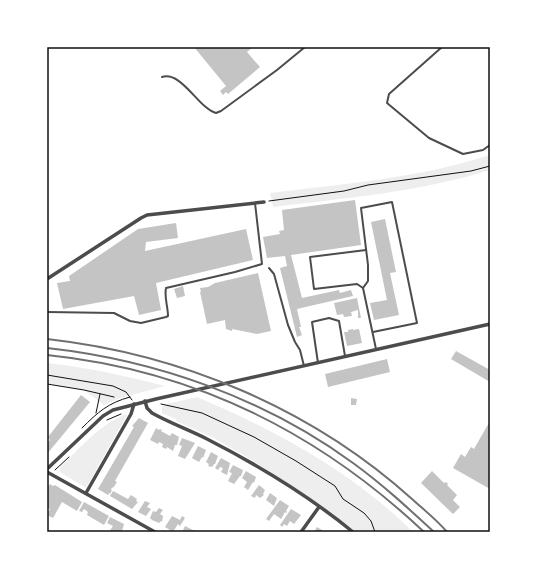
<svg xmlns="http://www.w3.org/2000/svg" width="537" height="579" viewBox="0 0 537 579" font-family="'PT Sans',sans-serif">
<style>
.green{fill:#eee}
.building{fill:#c4c4c4}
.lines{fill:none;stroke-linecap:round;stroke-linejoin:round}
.path{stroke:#111;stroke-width:1}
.service{stroke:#4c4c4c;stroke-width:2}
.minor{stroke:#4c4c4c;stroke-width:3.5}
.rail{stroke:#707070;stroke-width:2}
.neatline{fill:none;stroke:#111;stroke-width:1.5}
</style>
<rect width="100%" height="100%" fill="#fff"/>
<g class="green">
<path d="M490 155V170C420 192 346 198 273 207L270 193C344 184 419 178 490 155Z"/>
<path d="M47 363C87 367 126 376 165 386L120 398 104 405 84 390 47 384Z"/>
<path d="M197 397C275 430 352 471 413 532H357L320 505 252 460 212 437 176 421V419L162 413V407L167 404Z"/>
<path d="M127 414V415L86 488 60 472V467C81 448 99 424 127 414Z"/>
</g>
<g class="building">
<path d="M194 47H253L247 52 260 67 228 94 226 92 223 95 220 91 226 86Z"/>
<path d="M355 200 361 245 291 255 302 298 339 290 340 293 351 290 353 296 297 309 301 327H299L302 335 297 337 280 268 287 266 285 256 267 258 263 237 280 234 279 231 284 230 282 210Z"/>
<path d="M385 219 396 272 390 273 399 315 374 320 370 303 387 300 371 222Z"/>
<path d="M176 223 178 238 146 242 145 251 246 229 253 260 156 283 161 310 139 315 134 296 63 309 57 283 70 281 69 276 138 229Z"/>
<path d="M258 273 271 331 257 334 232 329V331L226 329 225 320 207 324 200 292H201L200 288 208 287 215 283Z"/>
<path d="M183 286 185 296 177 298 174 289Z"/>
<path d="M357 298 361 318H358V310L351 312 352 316 344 317 343 314 337 315 334 303Z"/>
<path d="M353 329V330L359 329 362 343 347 346 344 332H348V330Z"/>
<path d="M456 351 490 370V382L451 359Z"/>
<path d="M387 359 390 372 328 387 325 374Z"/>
<path d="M81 395 90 402 47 454V444L50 440 48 437Z"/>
<path d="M351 398 357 399 356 405H351Z"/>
<path d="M139 418 148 423 115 481 117 482 113 488 112 487 111 490H112L110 494 109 493 108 495 98 489 134 427 132 426Z"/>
<path d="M490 421V489L453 468 461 454 465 457 471 447 474 449Z"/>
<path d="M156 428 159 430 160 429 162 430 161 431 170 436 172 433 179 437 177 445H175L173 451 167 447 166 449 162 447 163 444 159 442 158 444 150 440Z"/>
<path d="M182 438 195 443 185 459 178 456 182 446 179 445Z"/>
<path d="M198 446 206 450 203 458 202 457 199 462 192 458Z"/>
<path d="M211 452 218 456 215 464H214L212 467 208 466 209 464 206 462Z"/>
<path d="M221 458 230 463 227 475 221 472 223 468 220 467 218 470 215 468Z"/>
<path d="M233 465 243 470 241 476H240L234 484 228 481 232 473 229 472Z"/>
<path d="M246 471 256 477 254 483 253 482 248 490 244 487 247 482 242 478Z"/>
<path d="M432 471 444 483 446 482 448 484 447 485 457 495 453 500 460 507 453 514 421 483Z"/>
<path d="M50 484 53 486 55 485 82 502 77 511 62 502 53 518 47 515 50 509 47 507V488Z"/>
<path d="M259 485 265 490 263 494 264 495 260 498 256 495 255 498 251 496Z"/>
<path d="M113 491 128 499 131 495 137 499 136 501 138 502 132 509 110 496Z"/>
<path d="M270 493 277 498 274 506 266 500Z"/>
<path d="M280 500 289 506 286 511 287 512 286 513 285 512 281 519 274 514 269 521 266 519Z"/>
<path d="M145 501 150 503 147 507 151 509 146 516 138 512Z"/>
<path d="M84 502 109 516 104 525 87 515 88 512 84 509 82 512 79 511Z"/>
<path d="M159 508 163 510 160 514 163 516 162 522 161 521 159 523 152 520 150 518 153 511 156 512Z"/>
<path d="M291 509 301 515 294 524 290 521 287 526 284 524 282 527 280 525Z"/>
<path d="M172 516 180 520 182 516 185 518 180 526 178 524 173 532 165 527Z"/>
<path d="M110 517 124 524 122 531 109 532 113 526 107 523Z"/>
<path d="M185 526 195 531V530L199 532H182Z"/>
<path d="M317 527 322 530 325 532H314Z"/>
</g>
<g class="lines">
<g class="path">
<path d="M269 201 344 191 368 185 471 171 490 166"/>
<path d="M47 375 113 386 126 392 132 400"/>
<path d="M47 384 84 390 114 397"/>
<path d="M161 404 202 413 254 437 296 461 335 486 343 499 364 513 371 521 375 532"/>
<path d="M96 413 100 394"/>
<path d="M107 420 121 414"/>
<path d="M82 428C98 412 108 403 130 397"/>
<path d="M55 470 69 457"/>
</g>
<g class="service">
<path d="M442 47 389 94 387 103 429 138 463 154 483 150 490 145"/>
<path d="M162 77C182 71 198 108 216 113L221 111 277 70 305 47"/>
<path d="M366 250 310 257 314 289 357 284 363 288 376 349"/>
<path d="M269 268 274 274 288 325 295 342 300 350 304 366"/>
<path d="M363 288 368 281V265L361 208 392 202 417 323 373 332"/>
<path d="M47 312 114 313 130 321 141 323 166 317 168 316C168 307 164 297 166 288L235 272 262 264 255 203"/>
<path d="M318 363 312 322 329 318 339 321 345 356"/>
</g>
<g class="minor">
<path d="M47 279 141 218 147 215 264 202"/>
<path d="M145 401 147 408 152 413C170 423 189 430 207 439 258 465 309 496 353 532"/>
<path d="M47 469 103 416 113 410 156 399 490 324"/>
<path d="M47 472 155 532"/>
<path d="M86 493 131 414 134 404"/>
<path d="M301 532 319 507"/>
</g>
<g class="rail">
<path d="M47 339C181 354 311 408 412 499 424 510 437 520 447 532"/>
<path d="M47 348C156 360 264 398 353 463 382 484 408 508 434 532"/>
<path d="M47 355C193 370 318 432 424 532"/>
</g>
</g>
<rect width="537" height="579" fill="none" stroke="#ffffff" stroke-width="96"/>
<rect x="48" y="48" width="441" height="483" class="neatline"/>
</svg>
